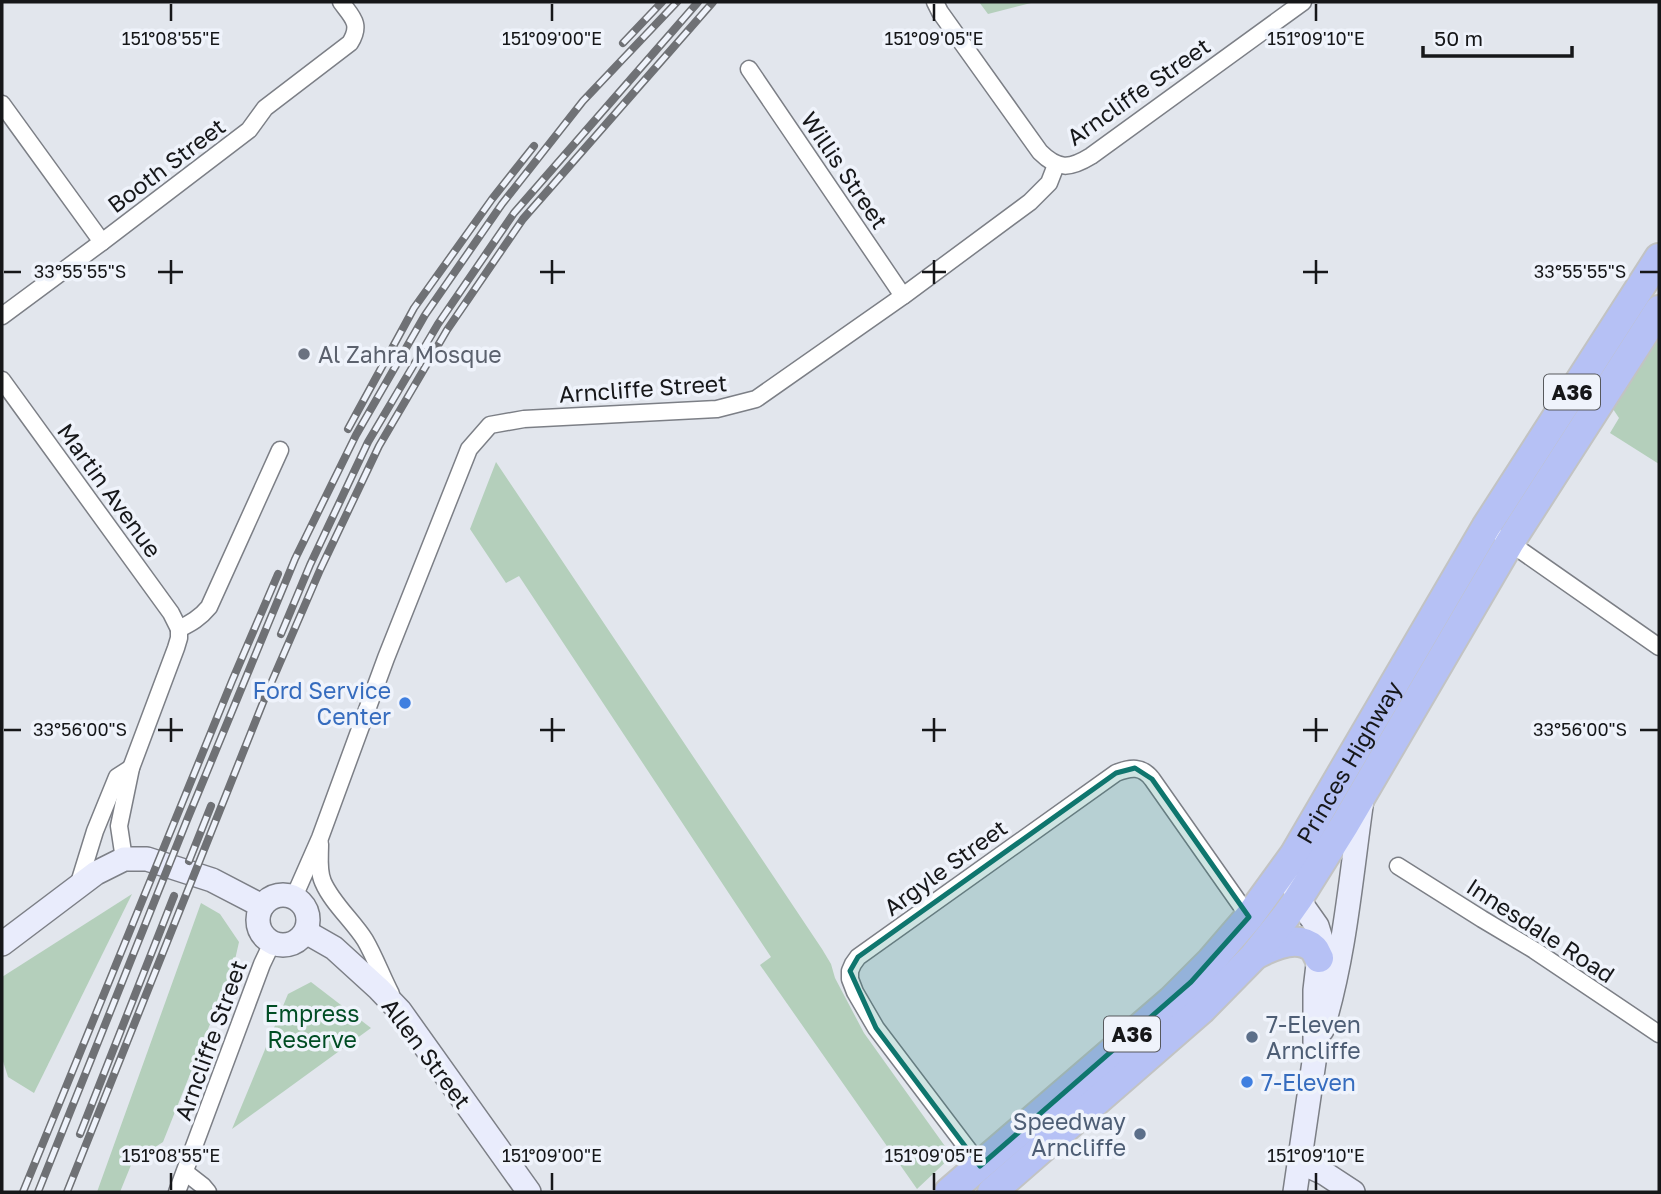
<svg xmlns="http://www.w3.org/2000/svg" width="1661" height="1194" viewBox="0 0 1661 1194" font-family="'Golos Text',sans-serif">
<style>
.green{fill:#b4cfbb}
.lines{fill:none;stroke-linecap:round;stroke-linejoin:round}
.street-casing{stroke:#7c7f86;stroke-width:19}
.secondary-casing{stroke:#7c7f86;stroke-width:26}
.highway-casing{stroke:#c2c3c3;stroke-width:32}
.street{stroke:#fff;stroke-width:16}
.secondary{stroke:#e9ecfc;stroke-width:23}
.highway{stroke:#b6c1f5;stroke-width:28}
.rail-casing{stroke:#6f7175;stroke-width:8}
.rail{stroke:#eff3fb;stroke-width:5;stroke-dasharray:16;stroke-linecap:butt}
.marked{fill:#0f766e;fill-opacity:0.2;stroke:#0f766e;stroke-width:5;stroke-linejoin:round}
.ticks{fill:none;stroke:#161719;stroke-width:2.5}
.worship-dot{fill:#6b7280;stroke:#eff3fb;stroke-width:2.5}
.shop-dot{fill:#3f7fe0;stroke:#eff3fb;stroke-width:2.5}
.service-dot{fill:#5c6f8a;stroke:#eff3fb;stroke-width:2.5}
.labels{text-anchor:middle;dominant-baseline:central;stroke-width:7;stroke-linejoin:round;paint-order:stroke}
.shield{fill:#eff3fb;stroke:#57595d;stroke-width:2}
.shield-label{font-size:21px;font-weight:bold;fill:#161719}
.street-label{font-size:23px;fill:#161719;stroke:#eff3fb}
.worship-label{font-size:23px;fill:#5b616d;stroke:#eff3fb;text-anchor:start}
.shop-label{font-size:23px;fill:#366cbe;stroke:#eff3fb;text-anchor:end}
.park-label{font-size:23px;fill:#004d24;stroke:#eff3fb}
.service-label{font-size:23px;fill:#4e5e75;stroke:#eff3fb;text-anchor:start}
.ticks-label{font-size:18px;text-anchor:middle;fill:#161719;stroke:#eff3fb;stroke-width:7;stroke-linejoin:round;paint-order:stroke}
</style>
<rect width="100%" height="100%" fill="#e2e6ed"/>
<g class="green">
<path d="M979 2H1035L988 14Z"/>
<path d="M1659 332V464L1610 433 1619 418 1613 409Z"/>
<path d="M496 462 822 949 831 964 835 978 864 1033 952 1156 917 1189 760 965 771 957 519 576 506 583 470 529Z"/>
<path d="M132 894 34 1093 8 1077 2 1058V977Z"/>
<path d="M201 903 220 914 239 942 234 964 163 1142 149 1151 138 1148 120 1192H97Z"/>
<path d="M311 982 371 1028 232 1129 288 994Z"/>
</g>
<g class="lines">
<g class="street-casing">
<g id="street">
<path d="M935 2 940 12 1040 152C1058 170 1070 169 1091 156L1303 2"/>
<path d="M749 69 903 296"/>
<path d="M2 104 102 242"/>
<path d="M2 316 102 242 249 130 265 108 350 43C362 24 352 17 341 2"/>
<path d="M2 380 171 613 179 629"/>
<path d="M1503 538 1659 647"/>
<path d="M320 844C320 857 318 871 323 882 332 903 353 921 365 940 375 957 382 977 391 994"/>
<path d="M124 859 119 826 131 768 176 648 179 638V629C191 623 200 618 209 607L280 450"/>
<path d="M1398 866 1482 919 1534 950 1659 1034"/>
<path d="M78 886 95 831 117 777 131 768"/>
<path d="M294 897 320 838 386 658 469 449 490 425 524 419 717 409 756 399 903 296 1030 202 1049 183 1056 165"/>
<path d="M983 1169 876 1028 855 992 850 979V971L853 964 858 957 1116 773C1131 767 1142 766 1152 779L1249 917"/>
<path d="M185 1172 203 1186 208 1192"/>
<path d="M177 1192 262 964 272 943"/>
</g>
</g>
<g class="secondary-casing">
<g id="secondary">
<path d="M1294 886 1298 899 1317 926 1321 939 1315 990V1055L1295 1192"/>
<circle cx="283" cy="920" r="25"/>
<path d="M306 932 334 948 379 989 400 1011 529 1192"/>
<path d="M2 944 96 873 124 859H147L212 880 262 906"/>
<path d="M1322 1030C1345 955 1351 876 1362 799"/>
<path d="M1300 1162 1324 1173 1353 1192"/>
</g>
</g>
<g class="highway-casing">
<g id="highway">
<path d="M1255 955C1270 947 1298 933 1314 949 1316 951 1317 955 1319 958"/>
<path id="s1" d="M949 1192 1171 1001 1211 961 1249 917 1294 855 1486 527 1659 258"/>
<path d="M992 1192 1201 1010 1254 956 1286 916 1298 899 1345 824 1510 542 1659 310"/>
</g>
</g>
<use href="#street" class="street"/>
<use href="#secondary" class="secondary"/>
<use href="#highway" class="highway"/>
<g class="rail-casing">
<g id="rail">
<path d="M623 43 662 2"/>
<path d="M348 429 414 308 492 199 534 146"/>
<path d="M281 634 310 565 368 442 438 324 514 213 698 2"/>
<path d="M189 861 211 806"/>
<path d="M80 1134 174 896"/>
<path d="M23 1192 232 681 278 574"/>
<path d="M38 1192 187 820 295 559 356 435 425 315 502 204 583 101 677 2"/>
<path d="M67 1192 266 695 320 570 379 446 447 330 523 219 713 2"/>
</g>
</g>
<use href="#rail" class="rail"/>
</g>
<path class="marked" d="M1135 768 1152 779 1249 917 1191 982 980 1166 876 1028 850 971 858 957 1116 773Z"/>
<path class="ticks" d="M171 4V21M552 4V21M934 4V21M1316 4V21M171 260V284M552 260V284M934 260V284M1316 260V284M4 272H21M158 272H183M540 272H565M922 272H946M1303 272H1328M1640 272H1658M171 718V742M552 718V742M934 718V742M1316 718V742M4 730H21M158 730H183M540 730H565M922 730H946M1303 730H1328M1640 730H1658M171 1173V1190M552 1173V1190M934 1173V1190M1316 1173V1190"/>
<circle class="worship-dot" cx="304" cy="354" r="7"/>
<g class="shop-dot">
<circle cx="405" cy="703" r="7"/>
<circle cx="1247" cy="1082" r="7"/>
</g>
<g class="service-dot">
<circle cx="1252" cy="1037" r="7"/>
<circle cx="1140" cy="1134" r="7"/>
</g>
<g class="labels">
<g class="shield">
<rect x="1544" y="374.5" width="56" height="35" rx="5"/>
<rect x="1104" y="1016.5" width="56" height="35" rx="5"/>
</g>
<g class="shield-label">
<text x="1572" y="392">A36</text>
<text x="1132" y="1034">A36</text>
</g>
<g class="street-label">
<text transform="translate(1138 91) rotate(-35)">Arncliffe Street</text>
<text transform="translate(166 165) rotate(-37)">Booth Street</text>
<text transform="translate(845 170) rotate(56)">Willis Street</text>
<text transform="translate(643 388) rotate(-4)">Arncliffe Street</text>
<text transform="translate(110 490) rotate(54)">Martin Avenue</text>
<text stroke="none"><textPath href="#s1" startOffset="592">Princes Highway</textPath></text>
<text transform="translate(945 867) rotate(-36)">Argyle Street</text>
<text transform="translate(1541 930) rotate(33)">Innesdale Road</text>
<text transform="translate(210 1040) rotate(-70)">Arncliffe Street</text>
<text transform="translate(427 1053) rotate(53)">Allen Street</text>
</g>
<g class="worship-label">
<text x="318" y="354">Al Zahra Mosque</text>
</g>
<g class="shop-label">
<text x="391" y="690">Ford Service<tspan x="391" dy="26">Center</tspan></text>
<text x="1261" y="1082" text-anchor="start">7-Eleven</text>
</g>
<g class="park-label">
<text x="312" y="1013">Empress<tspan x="312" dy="26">Reserve</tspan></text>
</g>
<g class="service-label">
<text x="1266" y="1024">7-Eleven<tspan x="1266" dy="26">Arncliffe</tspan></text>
<text x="1126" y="1121" text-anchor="end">Speedway<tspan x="1126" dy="26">Arncliffe</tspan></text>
</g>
</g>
<g class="ticks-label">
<text x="171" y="45">151°08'55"E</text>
<text x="552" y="45">151°09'00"E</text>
<text x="934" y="45">151°09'05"E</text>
<text x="1316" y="45">151°09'10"E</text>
<text x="80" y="278">33°55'55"S</text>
<text x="1580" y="278">33°55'55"S</text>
<text x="80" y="736">33°56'00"S</text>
<text x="1580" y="736">33°56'00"S</text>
<text x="171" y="1162">151°08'55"E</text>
<text x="552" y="1162">151°09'00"E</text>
<text x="934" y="1162">151°09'05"E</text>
<text x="1316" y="1162">151°09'10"E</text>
</g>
<rect width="1661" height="1194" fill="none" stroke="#161719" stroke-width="7"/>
<path d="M1423 46v10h149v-10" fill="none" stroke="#161719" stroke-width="3.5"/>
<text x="1434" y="46" font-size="21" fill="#161719" stroke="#eff3fb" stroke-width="5" paint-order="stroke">50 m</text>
</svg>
